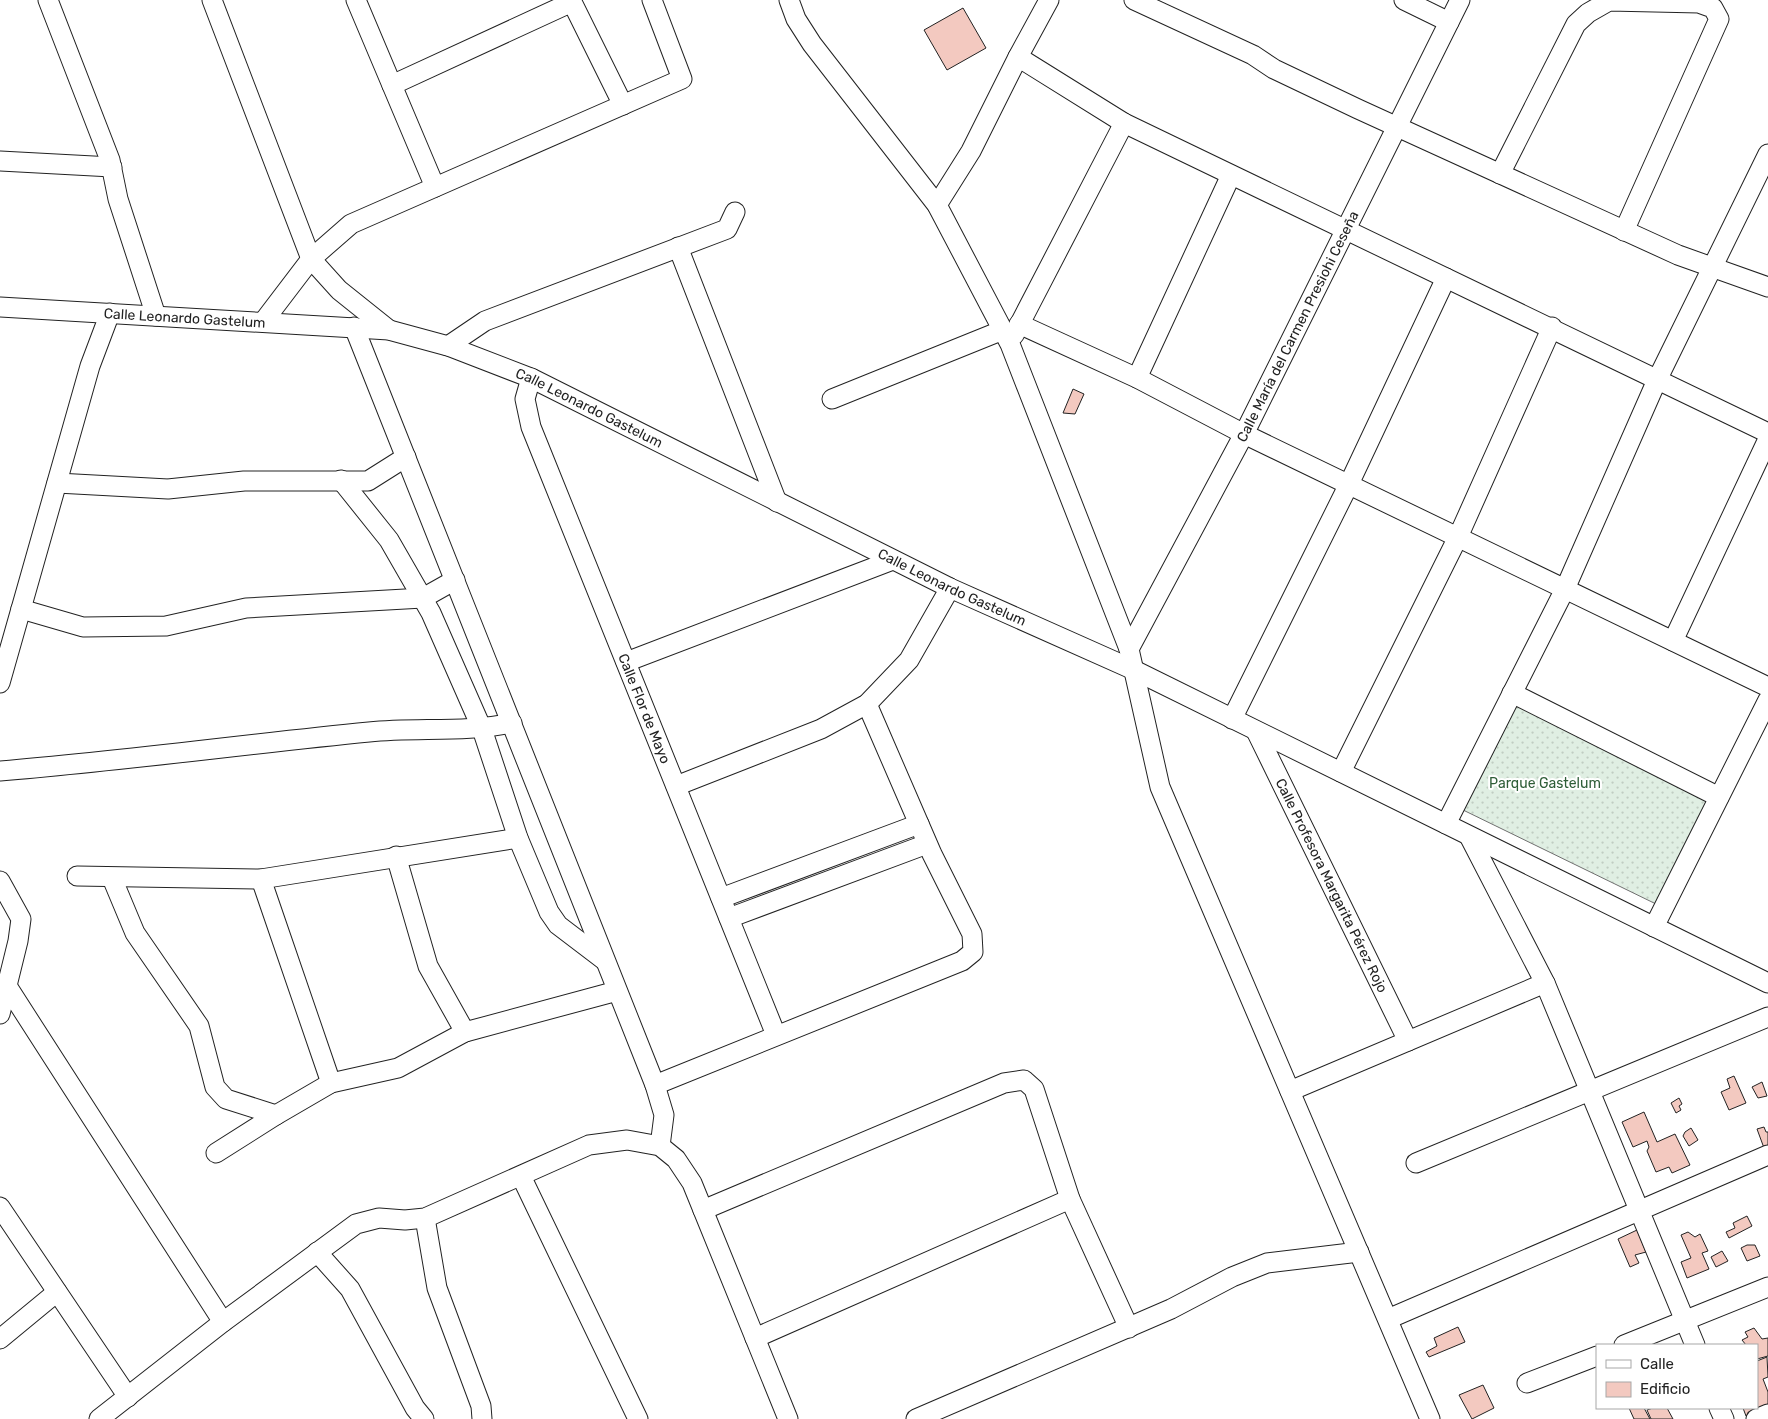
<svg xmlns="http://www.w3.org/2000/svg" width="1768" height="1419" viewBox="0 0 1768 1419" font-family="Rubik,sans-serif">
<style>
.grass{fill:url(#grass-dots);stroke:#6f6f6f}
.building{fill:#f3c9c0;stroke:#222}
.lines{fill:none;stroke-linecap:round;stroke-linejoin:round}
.minor-casing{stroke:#222;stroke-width:21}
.minor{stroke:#fff;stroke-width:19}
.labels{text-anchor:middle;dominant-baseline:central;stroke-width:4;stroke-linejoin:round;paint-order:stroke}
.street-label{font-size:14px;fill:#222;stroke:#fff}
.park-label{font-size:14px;fill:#2f5e38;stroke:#fff}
</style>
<defs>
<pattern id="grass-dots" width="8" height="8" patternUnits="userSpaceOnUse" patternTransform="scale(1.25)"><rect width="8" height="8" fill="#e0efe3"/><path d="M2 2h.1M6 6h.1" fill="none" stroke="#c0cdc2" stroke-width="1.8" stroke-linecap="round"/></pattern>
</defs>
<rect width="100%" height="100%" fill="#fff"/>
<path class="grass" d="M1516 701 1712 800 1656 904 1461 809Z"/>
<g class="building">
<path d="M963 8 986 48 947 70 924 30Z"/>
<path d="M1073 389 1084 394 1075 414 1063 413Z"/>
<path d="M1734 1076 1746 1103 1729 1110 1721 1092 1730 1088 1727 1079Z"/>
<path d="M1762 1082 1767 1096 1758 1098 1752 1087Z"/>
<path d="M1679 1098 1682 1104 1679 1106 1681 1110 1676 1113 1671 1103Z"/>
<path d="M1644 1112 1657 1142 1675 1134 1690 1165 1672 1173 1669 1167 1656 1172 1647 1151 1649 1147 1647 1141 1633 1147 1622 1122Z"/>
<path d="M1764 1127 1766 1132H1768V1146L1764 1148 1757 1129Z"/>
<path d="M1691 1128 1698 1140 1689 1146 1683 1136 1685 1132Z"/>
<path d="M1747 1216 1752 1226 1729 1238 1726 1232 1735 1228 1733 1223Z"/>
<path d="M1637 1230 1646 1252 1635 1255 1639 1263 1630 1267 1618 1239Z"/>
<path d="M1688 1232 1695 1237 1700 1234 1708 1251 1702 1253 1709 1269 1687 1278 1681 1262 1691 1258 1681 1235Z"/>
<path d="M1747 1245H1755L1760 1256 1747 1261 1741 1248Z"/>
<path d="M1722 1251 1728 1261 1716 1267 1711 1257Z"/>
<path d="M1458 1327 1465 1342 1429 1357 1426 1352 1437 1346 1434 1338Z"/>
<path d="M1754 1328 1762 1339 1768 1338V1356L1757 1359V1345H1746L1742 1340 1748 1337 1745 1332Z"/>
<path d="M1767 1357 1768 1377 1763 1379 1768 1392V1407L1746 1416 1743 1408H1757V1361Z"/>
<path d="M1483 1385 1494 1408 1472 1419 1459 1395Z"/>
<path d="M1629 1408H1644L1650 1419H1634Z"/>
<path d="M1653 1408H1667L1673 1419H1651L1647 1410Z"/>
</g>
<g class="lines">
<g class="minor-casing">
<g id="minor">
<path d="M48 0 110 160 118 199 156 316"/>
<path d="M212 0 311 259 339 290 389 330"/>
<path d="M356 0 435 187"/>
<path d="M789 0 796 19 812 44 937 205 1010 344 1129 649 1160 787 1430 1419"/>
<path d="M1134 0 1253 55 1274 69 1358 109 1678 255 1768 287"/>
<path d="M1404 0 1449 22"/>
<path d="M1018 57 1049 0"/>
<path d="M392 85 572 2 623 105"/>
<path d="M0 161 112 167"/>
<path d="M1500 174 1576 24 1588 13 1609 1 1699 3 1713 8 1719 19 1624 231"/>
<path d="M937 205 971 151 1018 57 1124 123 1768 433"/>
<path d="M678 247 777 502"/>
<path id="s1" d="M0 307 389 330 448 346 531 378 950 588 1134 670 1768 983"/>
<path d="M263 322 311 259 351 224 682 79 652 0"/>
<path d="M1019 324 1137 378 1244 434 1768 687"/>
<path d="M354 327 655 1085 664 1115 660 1146"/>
<path d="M1014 335 1124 123"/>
<path d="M448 346 485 321 727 229 735 212"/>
<path id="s2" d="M531 378 525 399 531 427 776 1035"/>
<path d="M1137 378 1231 175"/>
<path d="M832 399 1003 330"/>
<path d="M341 480 389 540 431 613 482 729 518 838 549 912 558 925 604 960"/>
<path d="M57 483 168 489 244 481H368L406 457"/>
<path d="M21 609 83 627 166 626 246 608 423 598 455 580"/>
<path d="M1673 641 1768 439"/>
<path id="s3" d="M1129 649 1244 434 1460 0"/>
<path d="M626 662 893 560"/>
<path d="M0 683 90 366 110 313"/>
<path d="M1512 693 1719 797"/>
<path d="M1232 719 1349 484 1446 278"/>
<path id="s4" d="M1256 731 1408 1041"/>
<path d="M0 771C123 761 246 744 369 732 417 727 465 733 512 723"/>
<path d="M1341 772 1458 537 1552 327"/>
<path d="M676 786 821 729 867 704 909 660 950 588"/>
<path d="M1446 824 1565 589 1657 380 1768 154"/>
<path d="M1469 836 1545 983 1695 1345"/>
<path d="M396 856 428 966 465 1032"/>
<path d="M77 876 261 879 518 838"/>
<path d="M112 878 135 933 199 1026 215 1087 226 1099 276 1115"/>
<path d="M261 879 331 1083"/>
<path d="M0 881 21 919 18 941 0 1014"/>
<path d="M721 898 919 824"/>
<path d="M729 918 927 844"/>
<path d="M1654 927 1768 700"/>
<path d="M7 986 223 1322"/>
<path d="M655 1085 962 961 973 952 972 934 932 854 867 704"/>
<path d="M1290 1091 1545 983"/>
<path d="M216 1153 276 1115 331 1083 398 1068 465 1032 617 991"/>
<path d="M1416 1163 1768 1017"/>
<path d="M521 1176 638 1419"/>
<path d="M0 1207 128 1397"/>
<path d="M703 1210 1004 1083 1024 1080 1034 1089 1070 1199 1129 1328"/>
<path d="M425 1218 437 1288 481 1406 482 1419"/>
<path d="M317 1252 350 1289 415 1408 424 1419"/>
<path d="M1388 1319 1768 1155"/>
<path d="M755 1338 1070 1199"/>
<path d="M0 1339 57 1292"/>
<path d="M1624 1345 1768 1287"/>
<path d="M1527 1383 1597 1356"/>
<path d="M1719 1408 1724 1419"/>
<path d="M99 1419 223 1322 356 1224 379 1218 405 1220 425 1218 589 1145 627 1140 660 1146 676 1159 692 1183 788 1419"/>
<path d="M916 1419 1171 1309 1232 1277 1267 1263 1359 1252"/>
<path d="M1756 1419 1768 1414"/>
</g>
</g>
<use href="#minor" class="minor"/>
</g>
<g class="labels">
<g class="street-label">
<text stroke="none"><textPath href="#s1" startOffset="185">Calle Leonardo Gastelum</textPath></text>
<text stroke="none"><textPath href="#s3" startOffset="364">Calle María del Carmen Presiohi Ceseña</textPath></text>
<text stroke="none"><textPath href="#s1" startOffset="605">Calle Leonardo Gastelum</textPath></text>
<text stroke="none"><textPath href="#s1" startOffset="1010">Calle Leonardo Gastelum</textPath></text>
<text stroke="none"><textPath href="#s2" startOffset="354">Calle Flor de Mayo</textPath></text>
<text stroke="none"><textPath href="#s4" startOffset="172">Calle Profesora Margarita Pérez Rojo</textPath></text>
</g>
<g class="park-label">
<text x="1545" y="783">Parque Gastelum</text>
</g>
</g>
<rect x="1596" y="1344" width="162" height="65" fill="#ffffff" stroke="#a7a7a7"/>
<rect x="1606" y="1360" width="25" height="8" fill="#ffffff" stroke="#a7a7a7"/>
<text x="1640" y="1369" font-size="15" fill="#222222">Calle</text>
<rect x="1606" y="1382" width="25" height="15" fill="#f3c9c0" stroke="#a7a7a7"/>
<text x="1640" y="1394" font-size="15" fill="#222222">Edificio</text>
</svg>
